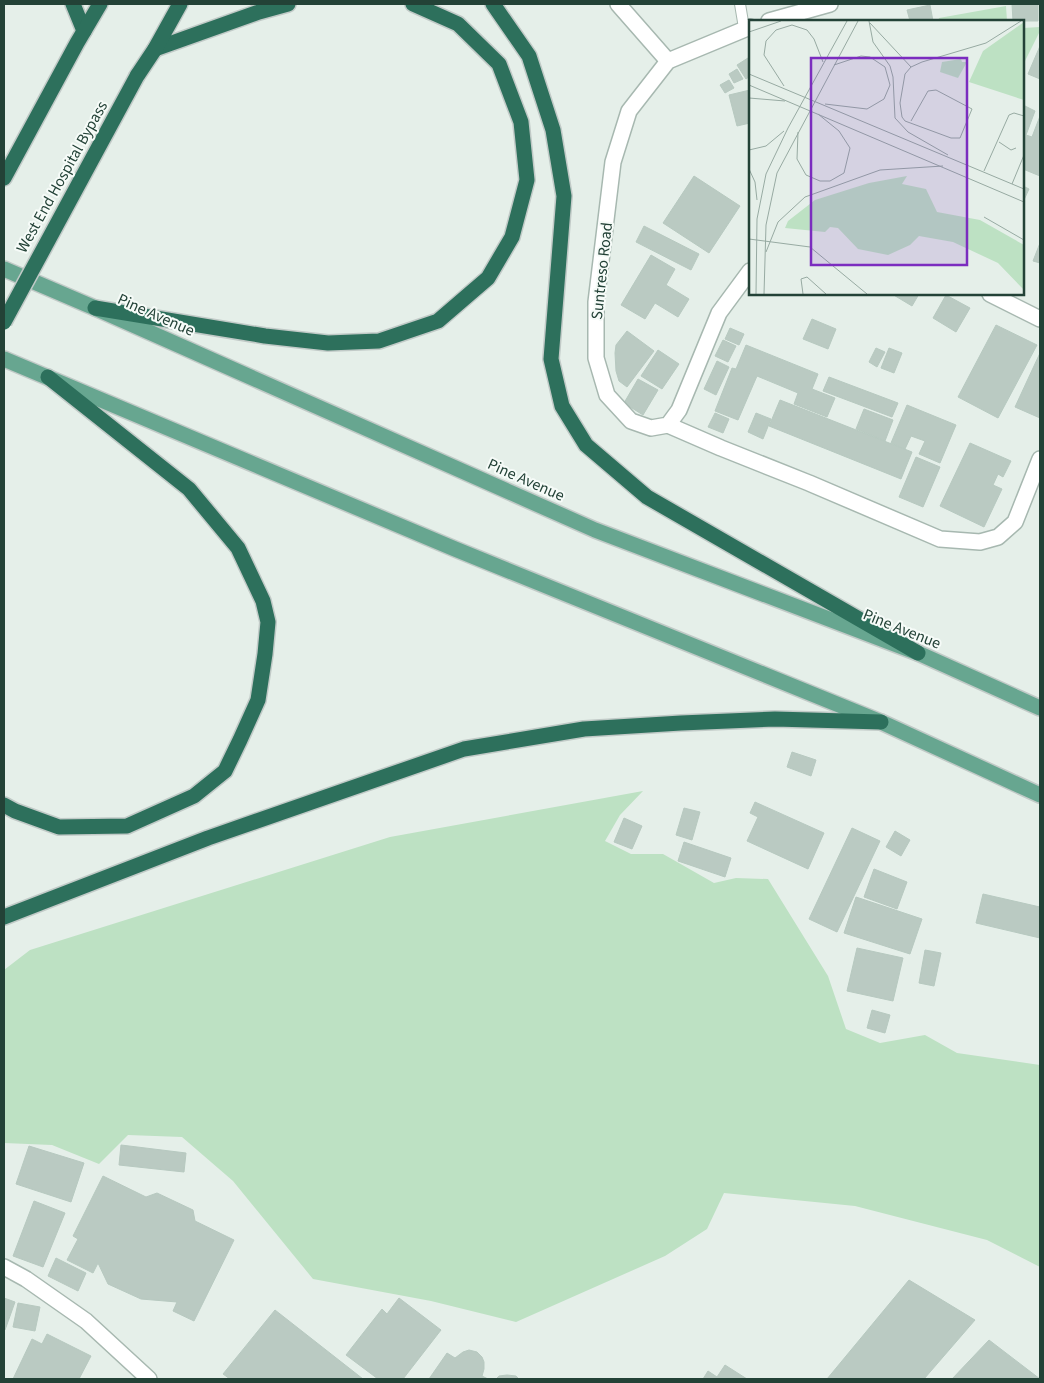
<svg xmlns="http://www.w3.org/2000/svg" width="1044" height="1383" viewBox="0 0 1044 1383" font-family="'Source Sans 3',sans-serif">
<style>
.green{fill:#bde1c3}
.building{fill:#bacac2;stroke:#b7c9c0}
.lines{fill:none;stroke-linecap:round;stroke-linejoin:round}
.lane-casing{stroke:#a7b8b0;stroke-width:12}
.street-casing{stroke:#a7b8b0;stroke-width:18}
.primary-casing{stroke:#c1cac7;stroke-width:18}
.highway-casing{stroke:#c1cac7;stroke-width:18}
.lane{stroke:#fff;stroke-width:10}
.street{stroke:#fff;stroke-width:15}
.primary{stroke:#67a690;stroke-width:15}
.highway{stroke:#2d705c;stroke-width:15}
.highway-bridge-casing{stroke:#c1cac7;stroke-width:18;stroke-linecap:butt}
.highway-bridge{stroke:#2d705c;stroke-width:15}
.labels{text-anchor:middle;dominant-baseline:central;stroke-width:4;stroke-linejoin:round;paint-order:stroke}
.street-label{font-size:16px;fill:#234237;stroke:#f6fbf8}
.inset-road{fill:none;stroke:#97aaa2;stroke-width:1}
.view{fill:#7b2cbf;fill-opacity:0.15;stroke:#7b2cbf;stroke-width:2.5}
.inset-edge{fill:none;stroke:#234237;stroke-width:2.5}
</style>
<rect width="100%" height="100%" fill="#e5efe9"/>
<g class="green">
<path d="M1006 6 1007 21H938L939 18Z"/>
<path d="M1040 27V31L1023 65V28Z"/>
<path d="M643 791 620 815 605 841 631 854H663L714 883 736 878 768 879 828 976 846 1029 880 1043 925 1035 957 1053 1040 1065V1267L987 1240 855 1206 724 1193 707 1229 665 1256 516 1322 431 1301 313 1279 233 1181 182 1137 128 1135 99 1164 52 1145 4 1143V970L30 950 390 837Z"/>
</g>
<g class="building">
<path d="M1012 4H1038V21H1013Z"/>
<path d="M930 5 933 21H910L907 10Z"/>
<path d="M1040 46V79L1028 74Z"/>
<path d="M748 58 750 61V76L746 79 737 65Z"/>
<path d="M737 69 743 79 734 83 729 74Z"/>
<path d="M729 80 734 88 725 93 720 85Z"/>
<path d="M750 90V123L737 126 729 95Z"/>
<path d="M1023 105 1035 111 1026 135 1032 137 1040 116V176L1023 169Z"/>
<path d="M694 176 740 206 709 253 663 223Z"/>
<path d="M1023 186 1029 189 1023 202Z"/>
<path d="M644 226 699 254 691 270 636 242Z"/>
<path d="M1040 243V263L1033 261Z"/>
<path d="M651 255 675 269 666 285 689 299 678 317 655 303 645 319 621 305Z"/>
<path d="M892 294H919L912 306Z"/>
<path d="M946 295 970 308 956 332 933 318Z"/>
<path d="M812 319 836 329 828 349 803 339Z"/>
<path d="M996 325 1037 345 998 418 958 397Z"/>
<path d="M730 328 744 334 739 345 725 339Z"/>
<path d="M627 331 654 351 627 387 619 381 616 371 615 353 616 345Z"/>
<path d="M723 340 736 346 728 362 715 356Z"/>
<path d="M746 345 818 374 812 389 835 398 827 417 794 404 798 393 757 376 738 420 715 411 732 368 736 369Z"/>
<path d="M876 348 885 352 877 367 869 362Z"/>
<path d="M889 348 902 353 894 373 881 368Z"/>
<path d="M658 350 679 364 662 389 641 376Z"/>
<path d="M1040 353V418L1015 407Z"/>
<path d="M717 361 729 367 716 395 704 389Z"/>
<path d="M829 377 898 403 892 417 823 391Z"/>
<path d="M638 379 658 390 643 415 624 403Z"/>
<path d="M780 400 912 452 901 479 769 426Z"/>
<path d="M907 405 956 425 940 463 919 454 925 441 911 436 905 449 891 443Z"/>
<path d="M864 409 893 420 885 441 856 429Z"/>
<path d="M715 413 729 419 723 433 708 427Z"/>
<path d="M756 413 771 419 763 439 748 432Z"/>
<path d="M970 443 1011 461 1003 477 998 474 993 485 1002 489 984 527 940 506Z"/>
<path d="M916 457 940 467 923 507 899 497Z"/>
<path d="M792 752 816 760 811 776 787 767Z"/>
<path d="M755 802 824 833 808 869 747 841 758 817 750 813Z"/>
<path d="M684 808 700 812 692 840 676 835Z"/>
<path d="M624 818 642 826 632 849 614 842Z"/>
<path d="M852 828 880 841 837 932 809 919Z"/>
<path d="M895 831 910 840 901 856 886 847Z"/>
<path d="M684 842 731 858 725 877 678 861Z"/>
<path d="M874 869 907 882 897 909 864 897Z"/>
<path d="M983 894 1040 907V938L976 923Z"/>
<path d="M856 897 922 919 910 954 844 933Z"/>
<path d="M857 948 903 958 893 1001 847 991Z"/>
<path d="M925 950 941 953 934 986 919 983Z"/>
<path d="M872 1010 890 1015 885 1033 867 1028Z"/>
<path d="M121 1145 186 1153 184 1172 119 1165Z"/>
<path d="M29 1146 84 1163 71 1202 16 1184Z"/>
<path d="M103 1176 146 1197 157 1193 193 1210 195 1221 234 1240 194 1321 173 1311 177 1302 141 1299 108 1284 98 1263 93 1273 67 1260 78 1239 73 1236Z"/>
<path d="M34 1201 65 1213 43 1267 13 1256Z"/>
<path d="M56 1258 86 1273 78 1291 48 1276Z"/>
<path d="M909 1280 975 1320 924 1379H827Z"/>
<path d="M4 1298 15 1302 5 1330 4 1329Z"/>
<path d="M399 1298 441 1330 403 1379H378L346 1355 382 1309 387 1314Z"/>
<path d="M18 1303 40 1307 35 1331 13 1327Z"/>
<path d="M275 1310 363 1379H230L223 1374Z"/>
<path d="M47 1334 91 1356 79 1379H13L32 1339 42 1344Z"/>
<path d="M989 1340 1040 1379H952Z"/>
<path d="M469 1350 477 1352 482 1357 484 1362V1369L482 1376 488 1379H429L447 1353 455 1358 463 1352Z"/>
<path d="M725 1365 747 1379H703L708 1371 717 1377Z"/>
<path d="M507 1375 516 1376 519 1379H496L499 1376Z"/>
</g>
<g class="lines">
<g class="lane-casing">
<path id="lane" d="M740 4 744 28"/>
</g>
<g class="street-casing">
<g id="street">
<path d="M618 4 668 61"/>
<path d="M769 21 830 4"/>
<path d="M750 27 668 61 629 111 613 162 596 302V358L607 395 631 421 651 428 668 425 679 410 719 313 750 271"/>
<path d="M990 294 1040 319"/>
<path d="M668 425 721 448 809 483 940 539 980 542 998 537 1015 522 1040 459"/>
<path d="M4 1267 26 1279 86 1321 149 1379"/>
</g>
</g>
<g class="primary-casing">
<g id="primary">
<path d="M4 269 95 308 595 530 918 653 1040 708"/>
<path d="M4 359 455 549 881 722 1040 795"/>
</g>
</g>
<g class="highway-casing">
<g id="highway">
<path d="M73 4 84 31"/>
<path d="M493 4 529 56 553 130 564 196 551 359 562 406 586 445 647 497 918 653"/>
<path d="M155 49 259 12 288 4"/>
<path d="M137 76 155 49 180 4"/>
<path d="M4 178 77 43 100 4"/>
<path d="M95 308 265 336 328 343 379 341 438 321 488 278 512 237 527 180 521 122 499 64 458 24 413 4"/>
<path d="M4 805 15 811 59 827 127 826 194 796 225 771 240 740 258 700 265 654 268 622 263 601 238 548 189 489 48 377"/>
<path d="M4 917 208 838 464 749 584 729 681 723 775 719 881 722"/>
</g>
</g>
<use href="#lane" class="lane"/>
<use href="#street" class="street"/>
<use href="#primary" class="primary"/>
<use href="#highway" class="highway"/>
<g class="highway-bridge-casing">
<path id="highway-bridge" d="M4 322 137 76"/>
</g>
<use href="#highway-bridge" class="highway-bridge"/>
</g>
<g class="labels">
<g class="street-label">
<text transform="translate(62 177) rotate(-61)">West End Hospital Bypass</text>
<text transform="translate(602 271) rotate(-84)">Suntreso Road</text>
<text transform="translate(156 315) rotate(24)">Pine Avenue</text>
<text transform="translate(526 480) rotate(24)">Pine Avenue</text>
<text transform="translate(902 629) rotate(22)">Pine Avenue</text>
</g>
</g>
<g transform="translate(749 20)">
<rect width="275" height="275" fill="#e5efe9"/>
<path d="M275 2V80L220 62 234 31ZM212 39 213 42H218L209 58 191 52 193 42ZM158 156 153 164 177 169 188 192 231 200 275 225V270L249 243 204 222 170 216 161 225 139 235 109 229 89 208 81 207 76 212 36 208 39 201 66 180 120 163Z" fill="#bde1c3"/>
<path class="inset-road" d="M120 1 124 22 141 46 144 57 146 98 159 112 199 135M121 3 162 47M0 12 32 1M0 54 275 169M0 65 275 182M35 66 15 35 17 21 27 10 43 5 58 10 65 19 74 42M0 78 36 81M76 84 118 89 135 79 141 65 136 47 121 37 112 36 85 45M162 101 179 71 187 70 223 89 211 118H202L156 101 153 97 151 83 156 54 162 47 173 42 237 23 272 1M49 112 48 139 57 155 71 161H81L95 153 101 128 90 111 69 94M250 122 262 130 267 128M0 130 17 126 35 111M0 149 6 162 8 180M235 151 260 95 265 93 275 96M263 164 275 135M235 197 275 220M0 219 61 227 118 274M17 232 29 202 56 177 131 150 194 146M7 274 8 199 17 154 39 108 98 1M15 274 17 205 28 153 109 1M54 274 52 259 58 257 77 274"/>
<path class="view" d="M62 38H218V245H62Z"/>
<rect width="275" height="275" class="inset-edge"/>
</g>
<rect width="1044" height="1383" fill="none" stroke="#234237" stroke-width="10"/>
</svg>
